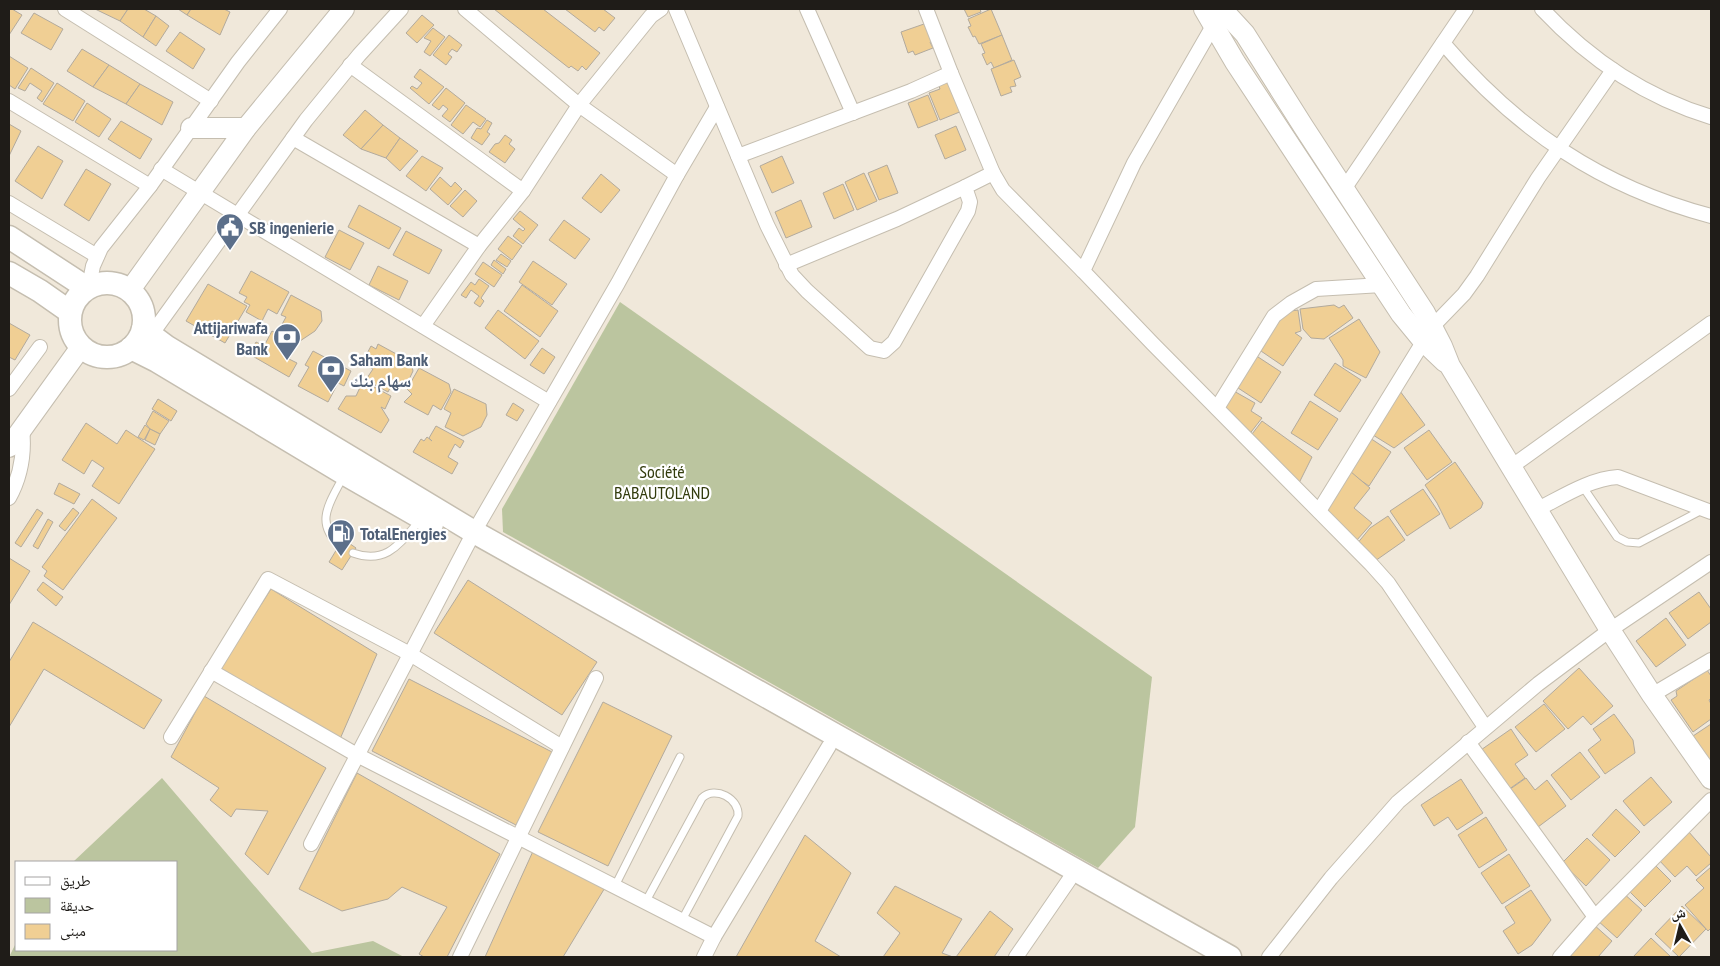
<svg xmlns="http://www.w3.org/2000/svg" width="1720" height="966" viewBox="0 0 1720 966" font-family="'PT Sans Narrow','Noto Naskh Arabic',sans-serif">
<style>
.green{fill:#bbc59f}
.building{fill:#f0cf94;stroke:#b2aa9d}
.lines{fill:none;stroke-linecap:round;stroke-linejoin:round}
.lane-casing{stroke:#c5beb0;stroke-width:9}
.street-casing{stroke:#c5beb0;stroke-width:16}
.secondary-casing{stroke:#c5beb0;stroke-width:22}
.primary-casing{stroke:#c5beb0;stroke-width:25}
.lane{stroke:#fff;stroke-width:7}
.street{stroke:#fff;stroke-width:14}
.secondary{stroke:#fff;stroke-width:20}
.primary{stroke:#fff;stroke-width:22}
.labels{text-anchor:middle;dominant-baseline:central;stroke-width:4.5;stroke-linejoin:round;paint-order:stroke}
.service-label{font-size:18px;font-weight:bold;fill:#4e5e75;stroke:#fff;text-anchor:start}
.park-label{font-size:18px;fill:#323b0c;stroke:#fff}
</style>
<rect width="100%" height="100%" fill="#f0e8da"/>
<g class="green">
<path d="M620 302 1152 677 1135 827 1098 868 503 532 502 509Z"/>
<path d="M162 778 312 953 373 941 404 957H9L16 943V950H176V862H73Z"/>
</g>
<g class="building">
<path d="M9 9H12L22 15 9 35Z"/>
<path d="M95 9H128L120 21Z"/>
<path d="M128 9H144L156 16 143 37 120 21Z"/>
<path d="M178 9H191L187 15Z"/>
<path d="M191 9H224L230 12 220 35 187 15Z"/>
<path d="M494 9H543L600 53 586 70 582 66 578 71 571 66 569 68Z"/>
<path d="M565 9H603L615 18 604 31 599 27 595 32Z"/>
<path d="M964 9H980L981 12 968 17Z"/>
<path d="M991 9 1002 35 979 44 975 36 973 37 968 27 971 26 968 19Z"/>
<path d="M34 13 63 29 51 50 21 33Z"/>
<path d="M422 15 434 25 417 43 406 33Z"/>
<path d="M156 16 169 26 156 46 143 37Z"/>
<path d="M924 24 927 31 929 30 933 41 930 42 933 48 915 55 913 51 908 53 901 32Z"/>
<path d="M433 28 445 37 430 56 424 52 431 41 424 38Z"/>
<path d="M180 32 205 49 193 69 166 51Z"/>
<path d="M449 35 462 45 457 52 452 49 448 54 452 57 446 65 433 55Z"/>
<path d="M1002 35 1012 60 994 68 991 62 987 65 982 54 985 53 981 44Z"/>
<path d="M82 49 109 65 93 87 67 71Z"/>
<path d="M9 56 28 68 15 89 9 85Z"/>
<path d="M1014 60 1021 77 1014 80 1016 86 1010 87 1012 92 1001 96 991 69Z"/>
<path d="M109 65 140 84 126 104 93 87Z"/>
<path d="M31 68 54 83 42 102 37 98 42 91 30 83 25 91 18 88Z"/>
<path d="M420 69 444 87 429 104 410 88 412 86 417 89 422 83 414 77Z"/>
<path d="M949 79 962 111 940 120 929 93 940 89 938 83Z"/>
<path d="M57 83 85 101 73 121 43 104Z"/>
<path d="M140 84 173 102 162 125 126 104Z"/>
<path d="M446 88 465 103 450 122 442 116 448 109 443 105 439 110 432 105Z"/>
<path d="M928 95 938 120 918 128 908 103Z"/>
<path d="M87 103 111 119 99 137 75 122Z"/>
<path d="M466 105 486 119 480 127 473 122 463 134 451 125Z"/>
<path d="M365 110 383 125 361 149 343 135Z"/>
<path d="M487 120 492 123 487 132 490 134 482 145 471 138 477 128 481 129Z"/>
<path d="M121 121 152 139 140 159 108 139Z"/>
<path d="M9 124 21 131 9 156Z"/>
<path d="M383 125 400 138 386 158 361 149Z"/>
<path d="M956 126 966 150 945 159 935 135Z"/>
<path d="M505 135 512 140 509 144 515 149 505 163 489 152 495 144 499 143Z"/>
<path d="M400 138 418 151 400 171 386 158Z"/>
<path d="M38 146 63 161 42 199 15 181Z"/>
<path d="M422 156 443 168 426 191 406 176Z"/>
<path d="M782 156 794 183 772 193 760 166Z"/>
<path d="M887 165 898 193 879 200 868 173Z"/>
<path d="M86 169 111 184 89 221 64 205Z"/>
<path d="M864 173 877 201 857 210 845 182Z"/>
<path d="M601 174 620 190 601 213 582 198Z"/>
<path d="M440 177 451 187 455 182 462 189 448 205 430 189Z"/>
<path d="M843 184 854 210 834 219 823 193Z"/>
<path d="M465 190 477 201 463 217 450 206Z"/>
<path d="M801 200 812 227 786 238 775 212Z"/>
<path d="M359 205 401 228 389 249 348 227Z"/>
<path d="M520 211 538 225 523 244 513 236 519 228 523 231 525 229 513 219Z"/>
<path d="M564 220 590 239 575 259 549 240Z"/>
<path d="M339 230 364 243 350 270 325 257Z"/>
<path d="M406 231 442 250 429 274 393 255Z"/>
<path d="M508 236 522 246 512 260 498 249Z"/>
<path d="M501 254 511 261 507 267 496 260Z"/>
<path d="M494 260 506 269 503 274 491 265Z"/>
<path d="M533 261 567 284 552 305 519 282Z"/>
<path d="M483 262 502 275 494 287 475 274Z"/>
<path d="M378 266 408 281 399 300 369 285Z"/>
<path d="M251 271 289 292 277 314 268 309 262 321 246 312 250 305 244 302 247 297 239 293Z"/>
<path d="M479 279 489 286 481 298 484 301 480 307 474 303 479 296 471 290 466 298 461 295 471 282 475 285Z"/>
<path d="M208 284 247 306 225 343 186 321Z"/>
<path d="M522 285 558 311 540 337 504 311Z"/>
<path d="M291 295 321 311 322 321 315 331 300 341 279 330 286 317 281 315Z"/>
<path d="M1334 305 1339 308 1344 305 1353 318 1324 339 1311 338 1303 329 1300 309Z"/>
<path d="M498 310 539 341 525 359 485 328Z"/>
<path d="M1298 310 1301 331 1295 333 1302 338 1283 366 1258 349 1284 312Z"/>
<path d="M1359 319 1380 352 1366 378 1343 366V360L1329 338Z"/>
<path d="M9 323 30 335 15 360 9 357Z"/>
<path d="M272 331 297 346 289 359 297 363 289 377 249 354 256 342 264 346Z"/>
<path d="M378 344 411 362 413 371 406 386 394 380 388 392 368 381 367 378 373 369 362 363 371 346 376 349Z"/>
<path d="M542 348 555 357 544 374 530 365Z"/>
<path d="M313 351 351 371 344 386 338 383 328 402 298 386 309 367 305 365Z"/>
<path d="M1255 355 1281 372 1261 403 1235 386Z"/>
<path d="M1335 363 1361 380 1340 412 1314 395Z"/>
<path d="M419 368 449 384 451 392 441 410 433 405 428 415 404 402 412 394 407 389Z"/>
<path d="M363 381 391 396 385 409 381 407 389 420 381 433 338 409 346 396H356Z"/>
<path d="M454 389 486 404 487 415 481 427 463 436 445 427 451 413 444 409Z"/>
<path d="M1232 390 1255 403 1251 411 1262 418 1248 436 1222 408Z"/>
<path d="M1400 391 1425 425 1394 448 1373 435Z"/>
<path d="M158 399 177 411 171 421 152 409Z"/>
<path d="M1310 401 1338 419 1318 450 1291 433Z"/>
<path d="M513 403 524 410 517 421 506 415Z"/>
<path d="M153 411 169 421 160 434 150 429 146 424Z"/>
<path d="M1262 421 1312 457 1299 483 1267 467 1248 451 1249 438Z"/>
<path d="M86 423 117 444 126 430 155 449 119 504 92 486 104 468 92 460 84 474 62 460Z"/>
<path d="M145 425 150 429 144 440 138 437Z"/>
<path d="M436 426 464 441 460 448 455 444 448 457 458 463 452 474 413 452 421 439 424 441 427 437 432 441 429 438Z"/>
<path d="M150 429 160 434 155 445 145 440Z"/>
<path d="M1429 430 1452 462 1427 480 1404 448Z"/>
<path d="M1370 438 1391 452 1369 486 1347 471Z"/>
<path d="M1455 462 1483 503 1481 508 1450 529 1437 503 1425 485Z"/>
<path d="M1344 466 1370 488 1354 508 1372 523 1349 549 1315 509Z"/>
<path d="M59 483 80 494 74 504 54 494Z"/>
<path d="M1423 489 1440 514 1407 536 1390 511Z"/>
<path d="M92 499 117 518 63 590 44 576 47 571 42 567Z"/>
<path d="M73 508 79 513 65 531 59 526Z"/>
<path d="M37 509 43 513 21 547 15 543Z"/>
<path d="M1388 516 1405 540 1375 561 1356 545 1370 528Z"/>
<path d="M48 519 53 522 38 549 33 546Z"/>
<path d="M343 539 356 548 342 570 329 562Z"/>
<path d="M9 558 30 571 9 605Z"/>
<path d="M468 580 597 662 562 715 434 633Z"/>
<path d="M43 582 63 597 56 606 37 590Z"/>
<path d="M271 589 377 654 340 739 220 669Z"/>
<path d="M1699 592 1711 609V622L1688 639 1669 613Z"/>
<path d="M1666 618 1686 645 1656 667 1636 641Z"/>
<path d="M33 622 162 700 144 729 44 669 9 727V662Z"/>
<path d="M1579 668 1613 706 1591 725 1583 716 1568 729 1543 701Z"/>
<path d="M1707 670 1711 676V698L1709 700 1711 704V719L1693 732 1671 700 1677 696 1676 691Z"/>
<path d="M409 679 554 753 516 825 372 751Z"/>
<path d="M204 696 326 768 268 875 245 854 268 811 236 809 231 817 210 800 219 788 171 757Z"/>
<path d="M603 702 672 736 608 866 538 832Z"/>
<path d="M1544 704 1565 729 1536 752 1515 727Z"/>
<path d="M1614 714 1633 740 1635 753 1605 774 1588 750 1601 740 1593 729Z"/>
<path d="M1711 724V762L1693 736Z"/>
<path d="M1511 729 1528 755 1515 764 1525 778 1505 792 1478 752Z"/>
<path d="M1580 752 1600 777 1571 800 1551 775Z"/>
<path d="M357 773 500 854 447 957H424L419 954 447 907 402 887 388 899 342 911 299 889Z"/>
<path d="M1651 777 1672 802 1644 826 1623 801Z"/>
<path d="M1526 778 1535 790 1547 780 1566 806 1538 827 1532 818 1528 821 1506 792Z"/>
<path d="M1461 779 1483 813 1457 830 1448 817 1434 826 1421 805Z"/>
<path d="M1616 809 1640 832 1615 857 1592 835Z"/>
<path d="M1486 817 1507 850 1479 868 1458 835Z"/>
<path d="M1688 831 1711 857V863L1696 876 1687 866 1675 877 1657 858Z"/>
<path d="M805 835 851 873 815 941 841 957H736Z"/>
<path d="M1587 838 1610 860 1586 886 1562 863Z"/>
<path d="M534 849 606 886 563 957H485Z"/>
<path d="M1509 854 1530 886 1502 904 1481 873Z"/>
<path d="M1652 862 1671 881 1645 907 1626 888Z"/>
<path d="M1711 867V928L1708 931 1685 905 1704 888 1696 880Z"/>
<path d="M895 886 962 919 942 953 953 957H883L900 933 877 913Z"/>
<path d="M1531 890 1551 920 1532 945 1518 954 1503 931 1515 923 1505 907Z"/>
<path d="M1622 892 1642 910 1617 938 1597 920Z"/>
<path d="M1682 906 1706 929 1679 957 1655 934Z"/>
<path d="M990 911 1013 929 994 957H956Z"/>
<path d="M1593 924 1612 941 1598 957H1573L1568 952Z"/>
<path d="M1651 938 1671 957H1633Z"/>
</g>
<g class="lines">
<g class="lane-casing">
<g id="lane">
<path d="M1583 487 1617 537 1627 542 1639 543 1704 509"/>
<path d="M340 545C313 523 331 501 343 477"/>
<path d="M353 553C387 565 400 543 420 520"/>
<path d="M615 886 680 757"/>
<path d="M646 901 702 798C715 785 740 799 738 816L682 920"/>
</g>
</g>
<g class="street-casing">
<g id="street">
<path d="M65 9 211 101"/>
<path d="M465 9 579 105 677 175"/>
<path d="M676 9 767 225 792 275 807 291 870 348 884 351 894 342 968 211 970 202 965 187 993 173"/>
<path d="M807 9 853 113"/>
<path d="M926 9 951 73 993 173 1003 190 1083 271"/>
<path d="M1542 9C1589 59 1645 97 1711 117"/>
<path d="M1217 19 1134 163 1083 271 1153 344 1371 564 1388 583 1485 727"/>
<path d="M1443 43C1517 130 1601 187 1711 216"/>
<path d="M350 65 523 191"/>
<path d="M9 101 150 186"/>
<path d="M293 138 479 246"/>
<path d="M738 156 911 91 951 73"/>
<path d="M161 169 549 402"/>
<path d="M1344 189 1466 9"/>
<path d="M9 203 97 256"/>
<path d="M786 265 897 219 965 187"/>
<path d="M89 286 93 266 101 248 150 186 238 62 280 9"/>
<path d="M423 326 479 246 523 191 579 105 651 16 661 9"/>
<path d="M151 335 306 120 359 55 401 9"/>
<path d="M9 389 40 347"/>
<path d="M1217 408 1274 316 1291 303 1316 289 1382 285"/>
<path d="M1511 467 1711 323"/>
<path d="M9 498C21 476 25 454 22 428"/>
<path d="M1536 510C1562 497 1589 479 1618 477L1711 512"/>
<path d="M1319 511 1433 326 1464 294 1477 276 1538 178 1613 70"/>
<path d="M211 671 357 755 714 937"/>
<path d="M1652 695 1711 660"/>
<path d="M171 737 268 579 410 654 562 747"/>
<path d="M1468 742 1595 917"/>
<path d="M311 844 474 532 618 283 677 175 717 107"/>
<path d="M460 957 596 678"/>
<path d="M704 957 714 937 829 746"/>
<path d="M1016 957 1069 880"/>
<path d="M1269 957 1331 878 1398 802 1538 684 1610 630 1711 562"/>
<path d="M1560 957 1595 917 1711 800"/>
</g>
</g>
<g class="secondary-casing">
<g id="secondary">
<path d="M1204 9 1235 62 1401 314 1424 342 1445 362"/>
<path d="M1222 9 1245 34 1303 126 1425 313 1442 346 1450 366 1610 630 1652 695 1711 779"/>
<path d="M191 128H246"/>
<path d="M130 290 246 128 344 9"/>
<path d="M9 447 81 347"/>
</g>
</g>
<g class="primary-casing">
<g id="primary">
<path d="M9 237 87 288"/>
<path d="M9 273 40 291 70 312"/>
<circle cx="107" cy="320" r="37"/>
<path d="M143 329 167 347 474 532 1230 957"/>
<path d="M131 348 157 361 345 474 432 524"/>
</g>
</g>
<use href="#lane" class="lane"/>
<use href="#street" class="street"/>
<use href="#secondary" class="secondary"/>
<use href="#primary" class="primary"/>
</g>
<defs>
<g id="civic-pin" transform="scale(1.4375)"><path d="M0 17L-7.5 6A9.5 9.5 0 1 1 7.5 6Z" fill="#5c6f8a" stroke="#fff"/><path d="M-.6-6.5H3V-4.5H.6V-3L4-1V1h2V6H-6V1h2V-1L-.6-3ZM-1.2 2.5V6h2.4V2.5Z" fill="#fff"/></g>
<g id="bank-pin" transform="scale(1.4375)"><path d="M0 17L-7.5 6A9.5 9.5 0 1 1 7.5 6Z" fill="#5c6f8a" stroke="#fff"/><path d="M-6-4H6V4H-6ZM0-2.3a2.3 2.3 0 1 0 0 4.6a2.3 2.3 0 1 0 0-4.6Z" fill="#fff"/></g>
<g id="fuel-pin" transform="scale(1.4375)"><path d="M0 17L-7.5 6A9.5 9.5 0 1 1 7.5 6Z" fill="#5c6f8a" stroke="#fff"/><path d="M-5.5-6h7V0h2V4h1.3V-2.5L3-4.5l.8-.8L6-3V5H2.5V1h-1V6h-7ZM-4.2-4.7v3.2H.2V-4.7Z" fill="#fff"/></g>
</defs>
<g fill-rule="evenodd">
<use href="#civic-pin" x="230" y="227"/>
<use href="#bank-pin" x="287" y="337"/>
<use href="#bank-pin" x="331" y="369"/>
<use href="#fuel-pin" x="341" y="533"/>
</g>
<g class="labels">
<g class="service-label">
<text x="249" y="227">SB ingenierie</text>
<text x="268" y="327" text-anchor="end">Attijariwafa<tspan x="268" dy="21">Bank</tspan></text>
<text x="350" y="359">Saham Bank<tspan x="350" dy="21">سهام بنك</tspan></text>
<text x="360" y="533">TotalEnergies</text>
</g>
<g class="park-label">
<text x="662" y="471">Société<tspan x="662" dy="21">BABAUTOLAND</tspan></text>
</g>
</g>
<rect width="1720" height="966" fill="none" stroke="#1f1c18" stroke-width="20"/>
<rect x="15" y="861" width="162" height="90" fill="#ffffff" stroke="#a5a4a3"/>
<rect x="25" y="877" width="25" height="8" fill="#ffffff" stroke="#a5a4a3"/>
<text x="60" y="886" font-size="15" fill="#1f1c18">طريق</text>
<rect x="25" y="898" width="25" height="15" fill="#bbc59f" stroke="#a5a4a3"/>
<text x="60" y="911" font-size="15" fill="#1f1c18">حديقة</text>
<rect x="25" y="924" width="25" height="15" fill="#f0cf94" stroke="#a5a4a3"/>
<text x="60" y="936" font-size="15" fill="#1f1c18">مبنى</text>
<g transform="translate(1680 926) rotate(352)" stroke="#ffffff" stroke-width="4" paint-order="stroke">
<path d="M0-4L9 19L0 12L-9 19Z" fill="#1f1c18"/>
<text y="-8" font-size="14" font-weight="bold" text-anchor="middle" fill="#1f1c18">ش</text>
</g>
</svg>
